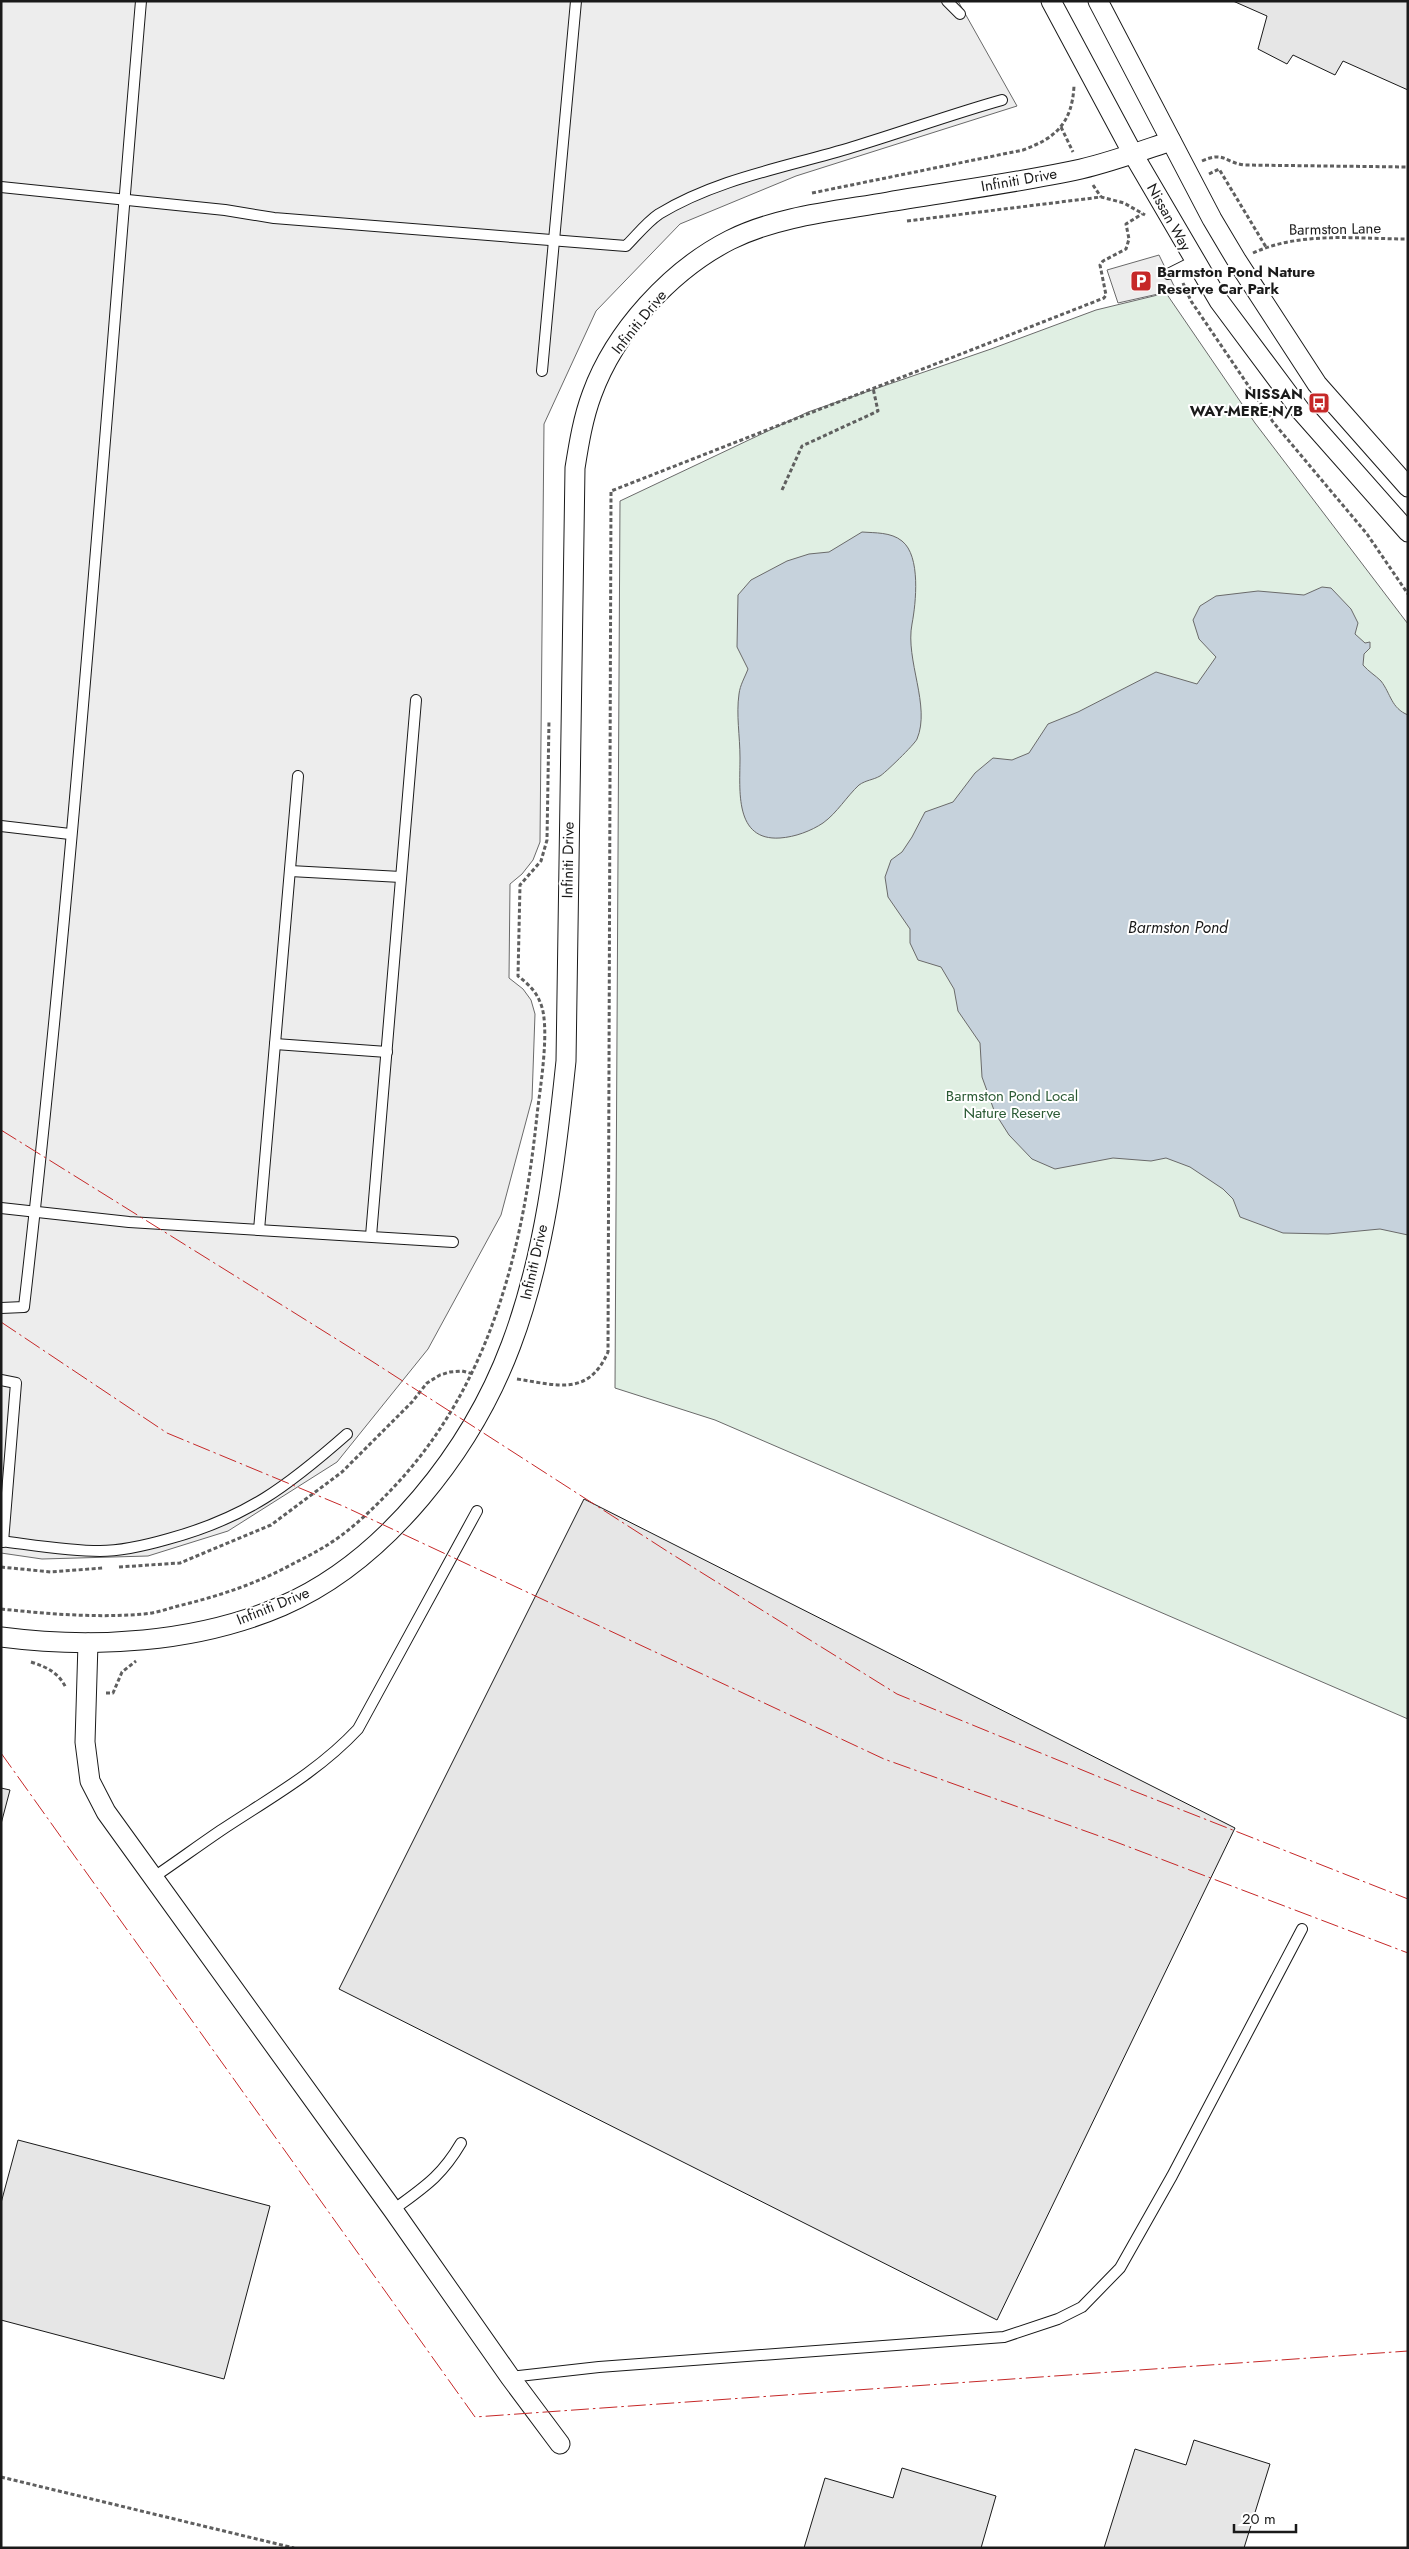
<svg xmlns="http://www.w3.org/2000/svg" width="1409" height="2549" viewBox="0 0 1409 2549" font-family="Jost,sans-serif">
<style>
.green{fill:#e0efe3;stroke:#6a6a6a}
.parking{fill:#ededed;stroke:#6a6a6a}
.water{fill:#c6d2dc;stroke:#6a6a6a}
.building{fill:#e6e6e6;stroke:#1a1a1a}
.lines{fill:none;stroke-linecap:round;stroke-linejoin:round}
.lane-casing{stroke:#1a1a1a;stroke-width:12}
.street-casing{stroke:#1a1a1a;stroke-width:21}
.path{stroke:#5f5f5f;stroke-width:3;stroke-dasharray:4 2.5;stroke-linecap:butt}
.lane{stroke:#fff;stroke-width:10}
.street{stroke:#fff;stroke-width:19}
.power{stroke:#c62828;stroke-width:1;stroke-dasharray:18 4 2.5 4;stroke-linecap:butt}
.labels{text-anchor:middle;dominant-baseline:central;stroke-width:4;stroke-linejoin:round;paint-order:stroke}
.street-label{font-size:15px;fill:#1a1a1a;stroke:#fff}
.poi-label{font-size:15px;font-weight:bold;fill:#1a1a1a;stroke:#fff;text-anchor:start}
.park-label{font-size:15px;fill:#2b5a34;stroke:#fff}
.water-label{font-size:16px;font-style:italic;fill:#1a1a1a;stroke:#fff}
</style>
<rect width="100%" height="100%" fill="#fff"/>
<path class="green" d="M1166 293 1255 423 1408 624V1719L715 1420 615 1388 620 501 808 412 991 349 1096 310Z"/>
<g class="parking">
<path d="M1 1H958L1017 106 796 176 680 224 596 311 544 424 540 842 533 860 522 874 510 884 509 978 523 989 531 1000 535 1014 532 1099 501 1215 428 1349 337 1462 228 1531 148 1556 42 1559 1 1553Z"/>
<path d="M1159 255 1175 288 1167 292 1118 303 1107 270Z"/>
</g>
<g class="water">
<path d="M862 532C875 533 891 532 902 541 921 556 916 603 912 624 905 660 931 706 917 739 915 744 884 774 880 776 873 780 866 780 859 785 847 796 837 813 823 823 811 831 795 837 780 838 734 841 740 790 740 758 740 736 736 715 739 694 740 685 745 677 748 669L737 647 738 595 751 580 787 561 809 554 829 552Z"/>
<path d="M1322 587 1331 588 1351 609 1358 623 1355 634 1365 643 1370 642V648L1364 654 1363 665C1369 672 1375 675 1381 681 1391 694 1391 708 1408 715V1235L1380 1229 1328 1234 1283 1233 1240 1217 1233 1199 1223 1189 1190 1167 1166 1158 1151 1161 1113 1158 1055 1169 1032 1159 1009 1135 995 1113 982 1077 980 1043 958 1011 954 989 941 967 918 960 910 943V929L888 897 885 877 891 860 902 852 912 837 925 812 953 802 975 773 993 758 1012 760 1029 753 1048 724 1078 712 1156 672 1197 684 1216 657 1199 639 1193 620 1200 606 1216 596 1258 591 1304 595Z"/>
</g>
<g class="building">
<path d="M1233 1H1408V90L1343 61 1335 75 1293 55 1287 64 1258 49 1267 16Z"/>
<path d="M584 1499 1235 1828 997 2320 339 1989Z"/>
<path d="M1 1788 10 1790 1 1824Z"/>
<path d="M18 2140 270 2206 224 2379 1 2320V2203Z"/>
<path d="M1194 2440 1270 2464 1244 2548H1104L1135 2449 1186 2465Z"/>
<path d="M902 2468 996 2496 981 2548H804L825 2478 893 2498Z"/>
</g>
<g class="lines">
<g class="lane-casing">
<g id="lane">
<path d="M947 1 960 14"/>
<path d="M1 187 225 210 274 218 626 246C636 236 647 222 659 214 718 178 788 167 853 147 903 132 952 114 1002 100"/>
<path d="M1168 274 1194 261"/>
<path d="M542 371 576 1"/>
<path d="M1 826 70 834"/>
<path d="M290 871 401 877"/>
<path d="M275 1044 387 1052"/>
<path d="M1 1208 129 1222 453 1242"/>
<path d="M259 1230 298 776"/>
<path d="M371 1236 416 700"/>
<path d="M1 1308 24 1307C74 873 104 436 141 1"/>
<path d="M1 1380 16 1383 3 1542"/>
<path d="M1 1541C33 1545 68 1551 100 1551 122 1551 147 1545 168 1539 246 1518 288 1486 347 1434"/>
<path d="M154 1877C176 1862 198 1846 220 1831 268 1799 318 1772 358 1729L477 1511"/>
<path d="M393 2210C424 2187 441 2177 461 2143"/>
<path d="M510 2377 599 2367 1004 2337 1058 2319 1082 2307 1120 2268 1172 2176 1302 1929"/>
</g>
</g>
<g class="street-casing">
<g id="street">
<path d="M1051 1 1133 154 1219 301 1301 411 1408 532"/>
<path d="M1098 1 1212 219 1237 261 1317 384 1408 487"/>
<path d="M1 1637C93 1649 196 1643 282 1606 386 1561 472 1449 511 1345 545 1255 556 1157 566 1061L575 468C579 443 583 418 592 394 615 331 671 270 730 240 778 216 836 211 888 202 952 191 1017 183 1081 169 1111 162 1141 151 1171 141"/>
<path d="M88 1643 85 1742 90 1781 106 1812 393 2210 510 2377 560 2444"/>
</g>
</g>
<g class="path">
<path d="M1061 127 1073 152"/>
<path d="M1202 161C1224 151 1224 162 1244 165L1408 167"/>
<path d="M1209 174 1219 169 1266 247"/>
<path d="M1093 185 1101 197"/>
<path d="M812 193 1023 150C1056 138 1072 123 1074 86"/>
<path d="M907 221 1101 197 1124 203 1145 215"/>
<path d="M1253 253C1301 231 1357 239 1408 239"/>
<path d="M1183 283 1191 301 1273 422 1367 534 1408 594"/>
<path d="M782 490 802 446 878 411 873 388"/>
<path d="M517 1379C557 1385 588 1397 608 1352L611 491 1104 298 1106 295 1100 265 1103 261 1126 249 1129 239 1126 224 1142 214"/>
<path d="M1 1567 51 1572 103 1568"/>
<path d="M119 1567 180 1563 271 1525 342 1472 412 1402 427 1383 440 1375 450 1372 462 1371 474 1374"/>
<path d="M1 1609C49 1614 96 1618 144 1614 156 1613 167 1609 178 1606 215 1597 250 1586 285 1568 298 1561 311 1555 324 1547 348 1533 372 1510 391 1490 489 1388 523 1252 537 1115 540 1088 551 1025 540 1002 536 991 527 983 518 976L520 885 541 861 547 840 549 720"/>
<path d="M31 1662C47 1667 59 1673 66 1688"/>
<path d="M106 1693H113L122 1672 136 1661"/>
<path d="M1 2477 294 2548"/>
</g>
<use href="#lane" class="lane"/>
<use href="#street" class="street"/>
<g class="power">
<path d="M1 1130 370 1360 670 1553 897 1694 1126 1788 1408 1899"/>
<path d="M1 1322 167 1433 343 1506 884 1759 1116 1842 1408 1953"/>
<path d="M1 1753 475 2417 1408 2351"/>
</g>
</g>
<defs>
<g id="parking-square" transform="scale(1.125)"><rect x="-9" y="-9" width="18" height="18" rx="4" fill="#c62828" stroke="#fff"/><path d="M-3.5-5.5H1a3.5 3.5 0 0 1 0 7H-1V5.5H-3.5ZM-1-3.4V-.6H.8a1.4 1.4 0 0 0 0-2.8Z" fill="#fff"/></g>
<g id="bus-square" transform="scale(1.125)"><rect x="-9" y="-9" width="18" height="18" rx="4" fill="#c62828" stroke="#fff"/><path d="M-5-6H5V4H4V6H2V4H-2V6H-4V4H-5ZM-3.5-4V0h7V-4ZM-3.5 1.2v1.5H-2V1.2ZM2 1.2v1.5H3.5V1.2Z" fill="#fff"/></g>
</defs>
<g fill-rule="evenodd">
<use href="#parking-square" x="1141" y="281"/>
<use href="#bus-square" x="1319" y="403"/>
</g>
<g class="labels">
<g class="street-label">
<text transform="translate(1019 180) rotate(-10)">Infiniti Drive</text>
<text transform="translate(1169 217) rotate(61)">Nissan Way</text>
<text transform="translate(1335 229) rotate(-1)">Barmston Lane</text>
<text transform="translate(639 322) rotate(-51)">Infiniti Drive</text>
<text transform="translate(568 860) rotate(-89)">Infiniti Drive</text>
<text transform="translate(534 1262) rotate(-77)">Infiniti Drive</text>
<text transform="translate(273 1606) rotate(-22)">Infiniti Drive</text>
</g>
<g class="poi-label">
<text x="1157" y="272">Barmston Pond Nature<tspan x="1157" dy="17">Reserve Car Park</tspan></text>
<text x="1303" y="394" text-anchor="end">NISSAN<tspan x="1303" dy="17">WAY-MERE-N/B</tspan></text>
</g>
<g class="park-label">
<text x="1012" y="1096">Barmston Pond Local<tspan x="1012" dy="17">Nature Reserve</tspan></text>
</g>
<g class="water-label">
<text x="1178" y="927">Barmston Pond</text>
</g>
</g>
<rect width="1409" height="2549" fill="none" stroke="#1a1a1a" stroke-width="5"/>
<path d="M1234 2524v8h62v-8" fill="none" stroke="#1a1a1a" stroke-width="2.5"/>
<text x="1242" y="2524" font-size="15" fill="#1a1a1a" stroke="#ffffff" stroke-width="4" paint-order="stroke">20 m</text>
</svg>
